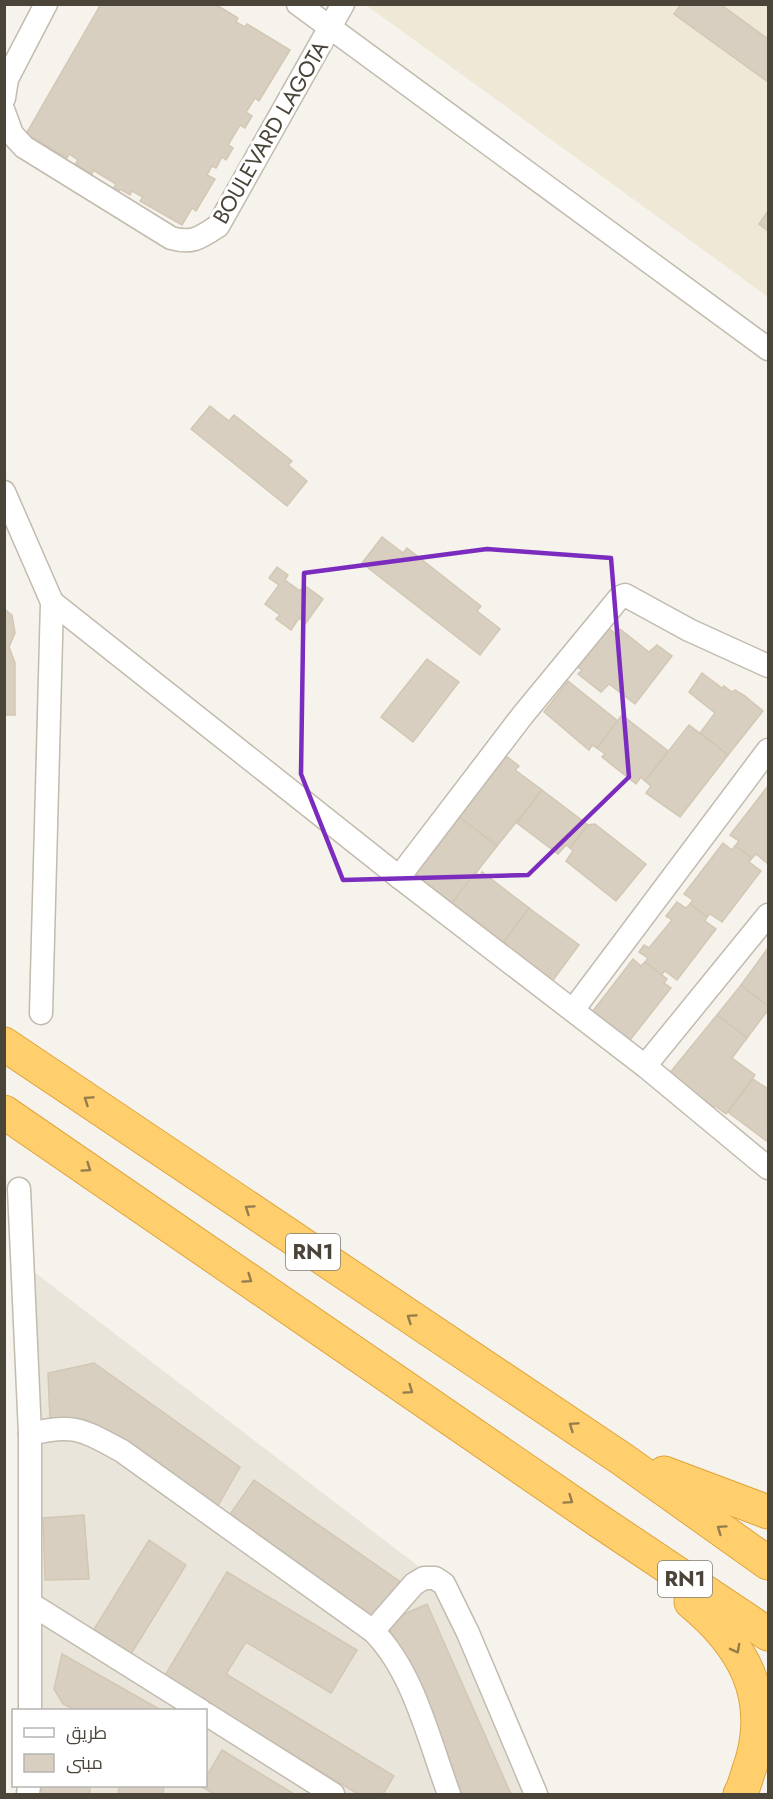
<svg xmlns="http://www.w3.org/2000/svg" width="773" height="1799" viewBox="0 0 773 1799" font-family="Jost,Cairo,sans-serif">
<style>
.residential{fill:#eae5da}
.education{fill:#efe8d6}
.building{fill:#d8cfc1;stroke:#d3c7b4;stroke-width:1.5}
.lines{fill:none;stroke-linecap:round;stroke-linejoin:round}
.street-casing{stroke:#c2bbae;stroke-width:25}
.highway-casing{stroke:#e0a43c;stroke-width:35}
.street{stroke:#fff;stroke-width:22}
.highway{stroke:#ffcf6e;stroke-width:33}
.oneway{stroke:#937c4e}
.marked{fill:none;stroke:#7b2cbf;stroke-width:4.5;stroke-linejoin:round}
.labels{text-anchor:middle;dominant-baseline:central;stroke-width:6;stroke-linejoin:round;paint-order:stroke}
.shield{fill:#fff;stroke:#817c74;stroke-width:1.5}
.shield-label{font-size:21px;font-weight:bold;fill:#4b4439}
.street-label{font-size:22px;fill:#4b4439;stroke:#fff}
</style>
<rect width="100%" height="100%" fill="#f6f3ec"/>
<path class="residential" d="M12 1255 456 1595 542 1794H32V1786H206V1710H29Z"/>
<path class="education" d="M366 5H768V297Z"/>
<g class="building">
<path d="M101 4H215L238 18 236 22 245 27 247 24 290 50 259 101 255 98 246 112 252 116 245 128 240 125 228 145 233 148 226 160 222 157 216 168 212 166 207 175 215 179 196 211 192 208 182 225 140 201 143 197 132 191 130 195 120 189 119 192 113 189 116 184 93 170 92 174 75 164 78 160 69 154 67 158 26 134Z"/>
<path d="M681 4H720L768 39V82L674 14Z"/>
<path d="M768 211V231L759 224Z"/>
<path d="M210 406 229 421 234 415 292 461 288 465 307 481 287 506 191 429Z"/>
<path d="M382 537 403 553 407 548 481 606 477 611 500 629 480 655 362 563Z"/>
<path d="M277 567 288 575 285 580 300 591 304 585 323 599 306 623 299 618 291 630 276 619 280 615 265 604 279 585 269 578Z"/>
<path d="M4 609 12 615 15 633 9 647 15 663V715H4Z"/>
<path d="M606 626 616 634 620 629 649 652 657 645 672 656 635 704 609 684 601 692 578 674 582 670 576 666Z"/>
<path d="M427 659 459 682 413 742 381 717Z"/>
<path d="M702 673 722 688 724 686 732 692 735 690 745 696 763 711 728 755 700 733 715 713 689 692Z"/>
<path d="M568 681 618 721 597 748 592 745 589 750 544 712Z"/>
<path d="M622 715 668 751 645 781 641 777 636 784 602 757 605 754 597 748Z"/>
<path d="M689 725 728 755 680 817 646 793 651 786 645 781Z"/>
<path d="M506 756 519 766 515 770 542 790 497 846 459 817Z"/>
<path d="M768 786V861L767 863 756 854 752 858 735 846 739 841 730 835Z"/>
<path d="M542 790 588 825 570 848 566 845 558 854 517 823Z"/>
<path d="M459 817 497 846 450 906 412 878Z"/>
<path d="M595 824 646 864 616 901 566 861 573 851 570 848 588 825Z"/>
<path d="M723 843 732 850 735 846 752 858 749 862 761 871 722 922 710 914 707 917 690 904 693 900 684 894Z"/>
<path d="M475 872 480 876 482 872 529 908 501 946 450 906Z"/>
<path d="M677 902 686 908 690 904 707 917 705 921 716 929 677 980 665 971 661 975 645 962 648 958 639 952 644 945 649 948 672 920 666 916Z"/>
<path d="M529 908 579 945 551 983 501 946Z"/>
<path d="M768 948V1006L741 985Z"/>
<path d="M633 959 641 966 645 962 667 979 664 983 671 988 630 1040 592 1012Z"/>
<path d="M741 985 768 1006V1010L747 1038 717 1015Z"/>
<path d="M717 1015 747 1038 732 1058 755 1075 726 1114 715 1106 713 1108 668 1075Z"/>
<path d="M753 1079 768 1089V1142L728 1112Z"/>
<path d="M94 1363 240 1467 216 1509 85 1419H50L48 1373Z"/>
<path d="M254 1480 402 1583 376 1621 228 1517Z"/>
<path d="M84 1515 89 1579 45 1580 43 1518Z"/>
<path d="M149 1540 186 1565 131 1654 93 1631Z"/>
<path d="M227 1572 357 1650 331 1693 246 1642 226 1674 394 1776 383 1794H358L164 1677Z"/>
<path d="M427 1604 511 1794H462L386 1622Z"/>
<path d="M62 1654 161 1710H75L63 1704 54 1689Z"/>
<path d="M222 1750 294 1794H214L200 1786H206V1777Z"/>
<rect x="42" y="1786" width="48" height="8"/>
<path d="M119 1786H164L163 1794H118Z"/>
</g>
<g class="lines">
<g class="street-casing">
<g id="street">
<path d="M298 4 768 349"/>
<path d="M4 98 7 79 46 4"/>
<path d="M4 112 12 134 24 147 171 238C192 244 200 238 218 226L343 4"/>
<path d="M4 492 52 602 41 1013"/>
<path d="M52 602 399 877 645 1066 768 1168"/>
<path d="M399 877 522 716 620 597 625 595 689 630 768 666"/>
<path d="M573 1010 768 750"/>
<path d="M645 1066 768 915"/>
<path d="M19 1189 30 1434V1710"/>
<path d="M30 1434C74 1423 83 1430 122 1451L373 1631C414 1672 429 1741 449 1794"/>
<path d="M31 1604 200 1710"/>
<path d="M373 1631 414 1584 424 1578H435L444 1584 468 1633 536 1794"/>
<path d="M206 1714 333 1794"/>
<path d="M28 1794 29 1786"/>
</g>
</g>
<g class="highway-casing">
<g id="highway">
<path d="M4 1044 622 1459 768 1563"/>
<path d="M4 1112 602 1523 768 1634"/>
<path d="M664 1473 768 1512"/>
<path d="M691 1602C743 1645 772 1696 751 1764 747 1774 745 1786 740 1794"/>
</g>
</g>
<use href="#street" class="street"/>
<use href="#highway" class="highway"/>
</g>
<defs><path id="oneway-chevron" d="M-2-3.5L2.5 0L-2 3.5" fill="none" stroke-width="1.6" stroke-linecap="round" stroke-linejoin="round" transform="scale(1.5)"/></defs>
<g class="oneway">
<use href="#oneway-chevron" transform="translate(88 1100) rotate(-146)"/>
<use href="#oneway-chevron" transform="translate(87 1168) rotate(34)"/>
<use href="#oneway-chevron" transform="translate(249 1209) rotate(-146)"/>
<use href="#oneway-chevron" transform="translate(248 1279) rotate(35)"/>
<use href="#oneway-chevron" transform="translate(411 1318) rotate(-146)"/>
<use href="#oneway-chevron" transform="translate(409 1390) rotate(35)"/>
<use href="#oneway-chevron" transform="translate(573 1426) rotate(-146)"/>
<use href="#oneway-chevron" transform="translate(569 1500) rotate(35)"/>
<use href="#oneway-chevron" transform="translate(721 1529) rotate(-145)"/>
<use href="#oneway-chevron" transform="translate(736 1649) rotate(62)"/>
</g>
<path class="marked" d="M487 549 611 558 629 777 528 875 343 880 301 774 304 573Z"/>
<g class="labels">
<g class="shield">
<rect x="286" y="1234" width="54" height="36" rx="4.5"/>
<rect x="658" y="1561" width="54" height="36" rx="4.5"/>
</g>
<g class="shield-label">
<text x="313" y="1252">RN1</text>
<text x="685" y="1579">RN1</text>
</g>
<g class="street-label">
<text transform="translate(270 132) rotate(-60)">BOULEVARD LAGOTA</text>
</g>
</g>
<rect width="773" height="1799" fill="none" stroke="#4b4439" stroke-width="12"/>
<rect x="12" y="1709" width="195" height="78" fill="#ffffff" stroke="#b7b4b0" stroke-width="1.5"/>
<rect x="24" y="1728" width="30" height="9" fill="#ffffff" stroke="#b7b4b0" stroke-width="1.5"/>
<text x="66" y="1739" font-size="18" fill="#4b4439">طريق</text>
<rect x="24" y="1754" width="30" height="18" fill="#d8cfc1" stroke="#b7b4b0" stroke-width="1.5"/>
<text x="66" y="1769" font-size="18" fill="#4b4439">مبنى</text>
</svg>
